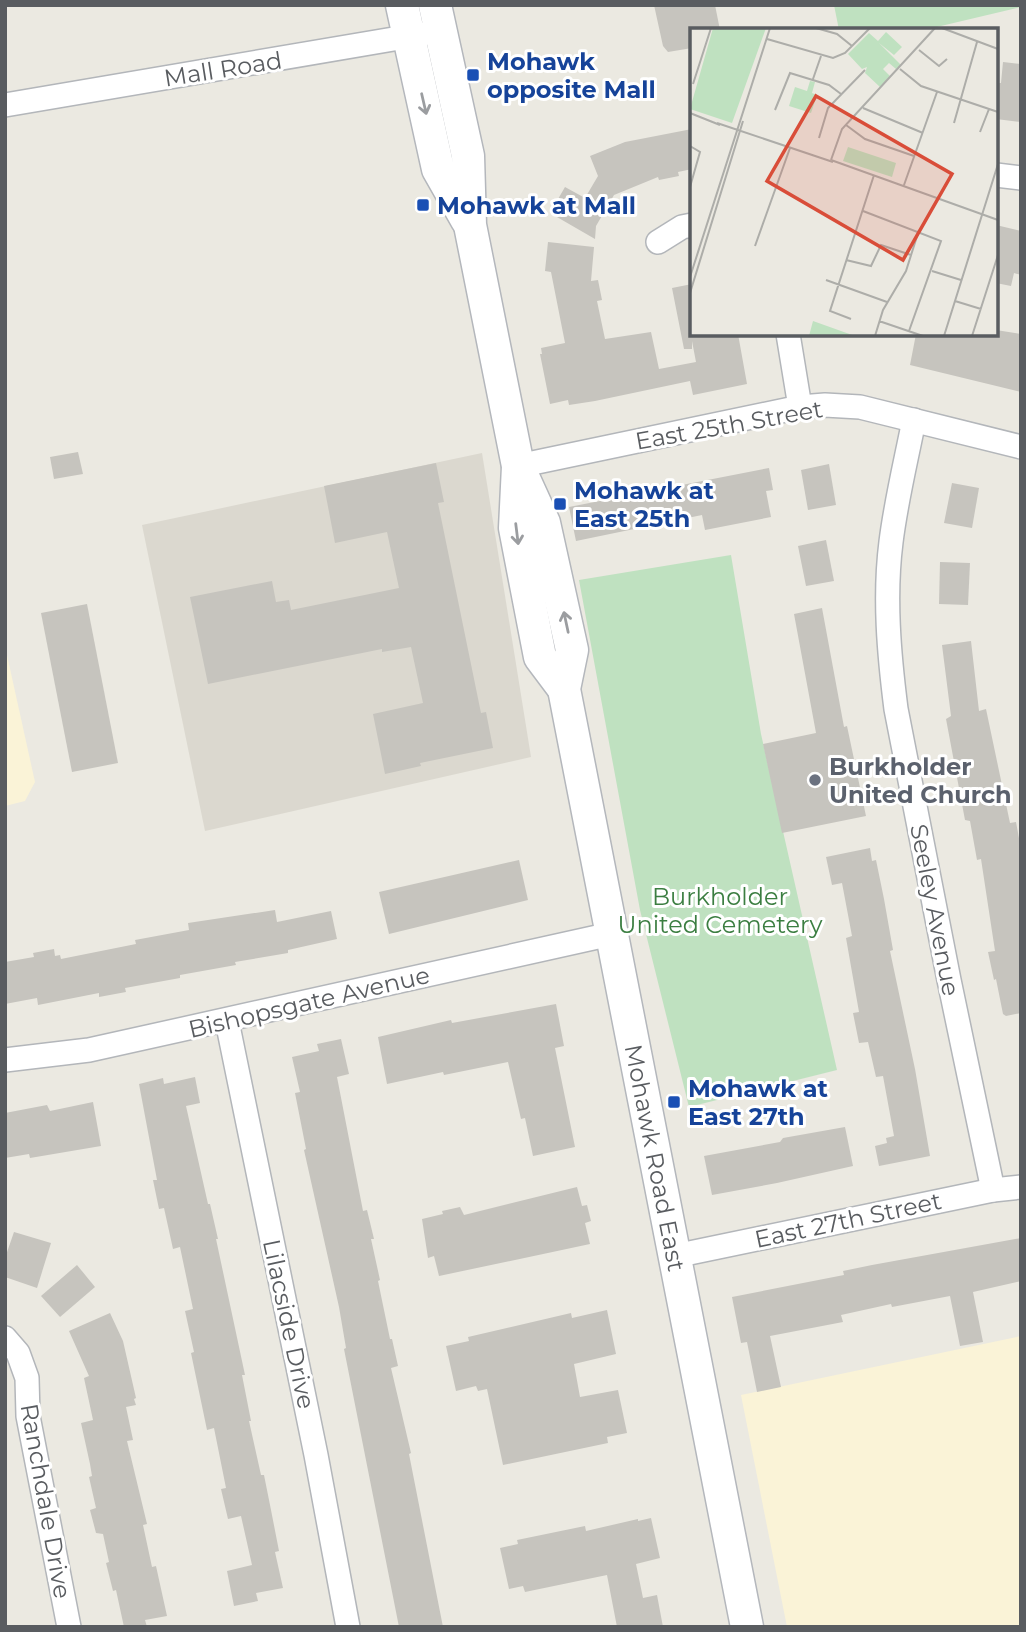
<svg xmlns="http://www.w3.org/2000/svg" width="1026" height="1632" viewBox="0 0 1026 1632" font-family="Montserrat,sans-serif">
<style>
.commercial{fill:#faf3d7}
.education{fill:#dbd8cf}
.green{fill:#bfe1c0}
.building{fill:#c6c4be}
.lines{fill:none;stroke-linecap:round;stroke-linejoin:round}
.minor-casing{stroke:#b3b6ba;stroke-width:26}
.secondary-casing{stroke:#b4b7bc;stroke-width:35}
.minor{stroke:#fff;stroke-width:23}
.secondary{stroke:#fff;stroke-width:32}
.oneway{stroke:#9b9da0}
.transit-dot{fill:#1a4fb4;stroke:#fff;stroke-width:2.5}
.worship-dot{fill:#6b7280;stroke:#fff;stroke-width:2.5}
.labels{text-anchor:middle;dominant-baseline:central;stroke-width:6;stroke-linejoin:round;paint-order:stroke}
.transit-label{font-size:24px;font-weight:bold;fill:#164399;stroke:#fff;text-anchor:start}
.street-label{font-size:24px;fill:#595c60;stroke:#fff}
.worship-label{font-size:24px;font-weight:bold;fill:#5b616d;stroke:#fff;text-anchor:start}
.park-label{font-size:24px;fill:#3b7e41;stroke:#fff}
.inset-road{fill:none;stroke:#adada9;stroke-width:2}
.view{fill:#d94d39;fill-opacity:0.15;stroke:#d94d39;stroke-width:3.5}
.inset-edge{fill:none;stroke:#595c60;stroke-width:3.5}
</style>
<rect width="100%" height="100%" fill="#ebe9e1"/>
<g class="commercial">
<path d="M5 646 35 782 25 801 5 806Z"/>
<path d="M1021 1336V1627H787L741 1395Z"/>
</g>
<path class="education" d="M482 453 531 757 205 831 142 525Z"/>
<g class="green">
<path d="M834 5H1021V7L924 30H839Z"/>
<path d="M731 555 761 734 837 1070 689 1107 640 910 579 580Z"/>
</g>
<g class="building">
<path d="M654 5H715L720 30H692V48L668 52 663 46Z"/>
<path d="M1003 62 1021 64V122L996 119V93L997 83H1001Z"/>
<path d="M692 129V169L678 172 679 176 659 180 658 177 614 195 596 226 595 239 550 213 565 187 585 198 598 176 590 156 625 142Z"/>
<path d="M996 225 1021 231V275L1014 273 1011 286 996 283Z"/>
<path d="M548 242 594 247 591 281 598 280 602 300 597 301 605 339 651 332 659 369 696 362 692 341V349H684L672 288 692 284V334H738L747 384 693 395 690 381 595 401 569 405 568 400 550 404 540 354H542L541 348 565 343 551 272 545 271Z"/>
<path d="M996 330 1021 334V392L910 365 916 334H996Z"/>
<path d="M78 452 83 474 54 479 50 457Z"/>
<path d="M436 463 444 502 438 503 481 713 486 712 493 748 420 763 421 766 385 774 373 714 423 703 411 647 382 652V649L208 684 190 597 272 581 276 602 289 600 291 610 399 588 387 532 335 543 324 486Z"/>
<path d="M829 464 836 505 808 510 801 470Z"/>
<path d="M769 468 773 490 766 491 771 517 705 530 702 515 576 541 569 507Z"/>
<path d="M952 483 979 488 972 528 944 523Z"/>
<path d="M826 540 834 581 806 586 798 546Z"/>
<path d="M940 562 970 563 968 605 939 604Z"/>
<path d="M87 604 118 763 72 772 41 613Z"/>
<path d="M822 608 844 727 847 726 866 816 782 833 763 744 816 733 794 614Z"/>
<path d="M971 641 979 711 986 709 1010 823 1016 822 1021 849V1013L1006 1016 1003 1014 996 979 994 980 988 952 995 951 981 859 977 860 970 821 965 820 946 719 951 716 942 645Z"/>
<path d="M870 848 872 861 876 860 884 899 893 950 890 951 915 1069 930 1156 879 1166 875 1146 887 1143 886 1138 894 1136 883 1076 876 1077 868 1042 859 1043 853 1013 859 1012 846 938 852 936 842 883 832 885 826 857Z"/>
<path d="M519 860 528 900 389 934 379 892Z"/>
<path d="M275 910 277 922 331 911 337 939 288 950V953L235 962 236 965 180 975V978L125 988 126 992 99 997V993L38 1005 37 998 5 1004V962L34 957 33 953 54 949 55 956 60 955 61 959 136 944 135 940 189 930 188 923Z"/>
<path d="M556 1004 564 1046 555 1048 575 1147 533 1156 525 1118 521 1119 508 1062 444 1075 443 1072 387 1084 378 1037 451 1020 452 1023Z"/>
<path d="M341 1039 349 1074 337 1077 363 1211 367 1210 374 1239H371L380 1280 378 1281 390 1339H392L398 1366 391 1368 411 1453 409 1454 443 1627H399L344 1349 346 1348 339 1307 304 1150 306 1149 295 1093 300 1092 292 1057 319 1051 317 1044Z"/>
<path d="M195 1077 200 1103 186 1106 208 1204H210L218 1239H216L245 1375H242L251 1421H249L261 1475H264L271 1510 279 1551 275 1552 283 1588 256 1593 258 1601 234 1606 227 1571 252 1565 241 1516 228 1519 221 1489 226 1488 214 1428 207 1430 191 1353 194 1352 185 1311 193 1309 180 1247 173 1249 164 1208 159 1209 153 1180H157L139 1084 163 1078 164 1084Z"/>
<path d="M93 1102 101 1146 30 1158 29 1154 5 1158V1113L47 1105 50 1111Z"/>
<path d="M845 1127 853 1166 777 1183 712 1195 704 1156 780 1142 783 1138Z"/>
<path d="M577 1187 582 1206 587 1205 591 1221 585 1223 590 1244 439 1276 434 1256 428 1258 422 1219 443 1214 442 1211 460 1207 464 1215Z"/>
<path d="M14 1232 51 1243 37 1288 5 1277V1258Z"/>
<path d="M1021 1238V1281L973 1292 983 1342 960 1346 950 1296 892 1307 891 1304 841 1315 843 1322 770 1336 781 1387 757 1392 747 1342 741 1343 732 1297 844 1275 843 1271 872 1265Z"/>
<path d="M77 1265 95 1287 60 1317 41 1296Z"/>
<path d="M607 1310 616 1354 574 1364 580 1397 618 1390 627 1433 607 1437 608 1443 503 1465 487 1389 478 1391 476 1386 456 1391 446 1346 469 1341 468 1337 571 1313 572 1318Z"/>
<path d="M110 1313 123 1341 136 1398 134 1399 136 1405 126 1407 133 1440 127 1441 147 1524 143 1525 152 1567 156 1566 167 1616 145 1620 147 1627H124L116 1590 113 1591 106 1563 109 1562 103 1534 96 1533 90 1510 96 1508 89 1477 92 1476 90 1464 81 1423 93 1420 84 1378 89 1376 69 1331Z"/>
<path d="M651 1518 660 1558 636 1564 643 1598 657 1595 663 1627H617L607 1575 525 1592 523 1586 509 1589 500 1548 518 1544 517 1540 585 1526 586 1531 638 1519V1521Z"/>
</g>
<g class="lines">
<g class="minor-casing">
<g id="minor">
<path d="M5 105 423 34"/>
<path d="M996 175 1021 178"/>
<path d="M658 242 682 227 692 225"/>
<path d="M788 334 800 407"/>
<path d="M914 420C906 461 896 501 891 542 884 597 889 654 896 709L949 980 993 1190"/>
<path d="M518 466 800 407 825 405 860 407 1021 447"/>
<path d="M227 1021 316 1455 348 1627"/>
<path d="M5 1060 89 1050 611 934"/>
<path d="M675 1256 993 1190 1021 1187"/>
<path d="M5 1338 18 1353 27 1378 28 1416 69 1627"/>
</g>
</g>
<g class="secondary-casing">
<g id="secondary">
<path d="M402 5 438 169 467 220"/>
<path d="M435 5 468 156 470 225 518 466 515 528 540 657 564 689"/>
<path id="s1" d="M518 466 544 523 572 650 564 689 747 1627"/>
</g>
</g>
<use href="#minor" class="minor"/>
<use href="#secondary" class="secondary"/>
</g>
<defs><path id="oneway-shaft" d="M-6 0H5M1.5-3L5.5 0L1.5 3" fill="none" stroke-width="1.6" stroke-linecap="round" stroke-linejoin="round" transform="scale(1.75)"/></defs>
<g class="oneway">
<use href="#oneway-shaft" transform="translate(424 104) rotate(77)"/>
<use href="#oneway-shaft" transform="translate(517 534) rotate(83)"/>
<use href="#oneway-shaft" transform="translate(566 622) rotate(-102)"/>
</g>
<g class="transit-dot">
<rect x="466" y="68" width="14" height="14" rx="3.5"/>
<rect x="416" y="198" width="14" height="14" rx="3.5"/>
<rect x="553" y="497" width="14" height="14" rx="3.5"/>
<rect x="667" y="1095" width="14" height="14" rx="3.5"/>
</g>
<circle class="worship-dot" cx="815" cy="780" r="7"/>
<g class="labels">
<g class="transit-label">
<text x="487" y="61">Mohawk<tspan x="487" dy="28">opposite Mall</tspan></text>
<text x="437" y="205">Mohawk at Mall</text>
<text x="574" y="490">Mohawk at<tspan x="574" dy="28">East 25th</tspan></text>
<text x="688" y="1088">Mohawk at<tspan x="688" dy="28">East 27th</tspan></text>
</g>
<g class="street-label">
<text transform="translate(223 69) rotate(-9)">Mall Road</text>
<text transform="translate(729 425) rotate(-10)">East 25th Street</text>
<text transform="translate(935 910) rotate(79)">Seeley Avenue</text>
<text transform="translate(309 1002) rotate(-13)">Bishopsgate Avenue</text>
<text stroke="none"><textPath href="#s1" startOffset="710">Mohawk Road East</textPath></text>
<text transform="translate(848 1220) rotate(-12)">East 27th Street</text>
<text transform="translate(289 1324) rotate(78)">Lilacside Drive</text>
<text transform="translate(46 1501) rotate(80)">Ranchdale Drive</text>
</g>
<g class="worship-label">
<text x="829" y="766">Burkholder<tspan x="829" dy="28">United Church</tspan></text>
</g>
<g class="park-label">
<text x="720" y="896">Burkholder<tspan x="720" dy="28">United Cemetery</tspan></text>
</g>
</g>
<g transform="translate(690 28)">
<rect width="308" height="308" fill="#ebe9e1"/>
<path d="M23 0H76L42 95 0 81ZM196 4 212 19 204 27 189 15 211 37 206 41 199 35 193 41 200 48 190 59 175 45 177 39 172 41 158 26 179 5 188 13ZM120 53 125 54 122 65 127 67 121 85 99 78 105 59 117 63ZM158 119 206 135 202 149 153 133ZM123 293 165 308H119Z" fill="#bfe1c0"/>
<path class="inset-road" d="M126 0 147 6 162 18M252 0 308 21M77 11 143 30 155 25 180 0M229 22 249 38 257 31M210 41 231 58 308 84M123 51 131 28M3 56 21 0M173 80 233 105M85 82 100 45 139 57 151 66M0 85 30 97M27 95 143 134M264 95 287 14M156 97 175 111 224 128M290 104 299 81M129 110 138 80 175 42M0 118 10 124 0 159M141 132 152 101 245 0M141 132 308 192M214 157 247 64M173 183 251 213 219 303M65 218 100 120M156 232 181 238 191 217 221 227M242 243 271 252M0 249 80 0M136 252 197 274M0 265 53 93M265 273 291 281M161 291 140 283 184 147M189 293 233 308M185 308 193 282 216 243 229 202M254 308 308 136M282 308 308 227"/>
<path class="view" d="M126 68 262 146 213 232 77 153Z"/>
<rect width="308" height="308" class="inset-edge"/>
</g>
<rect width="1026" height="1632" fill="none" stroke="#595c60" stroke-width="14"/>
</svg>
